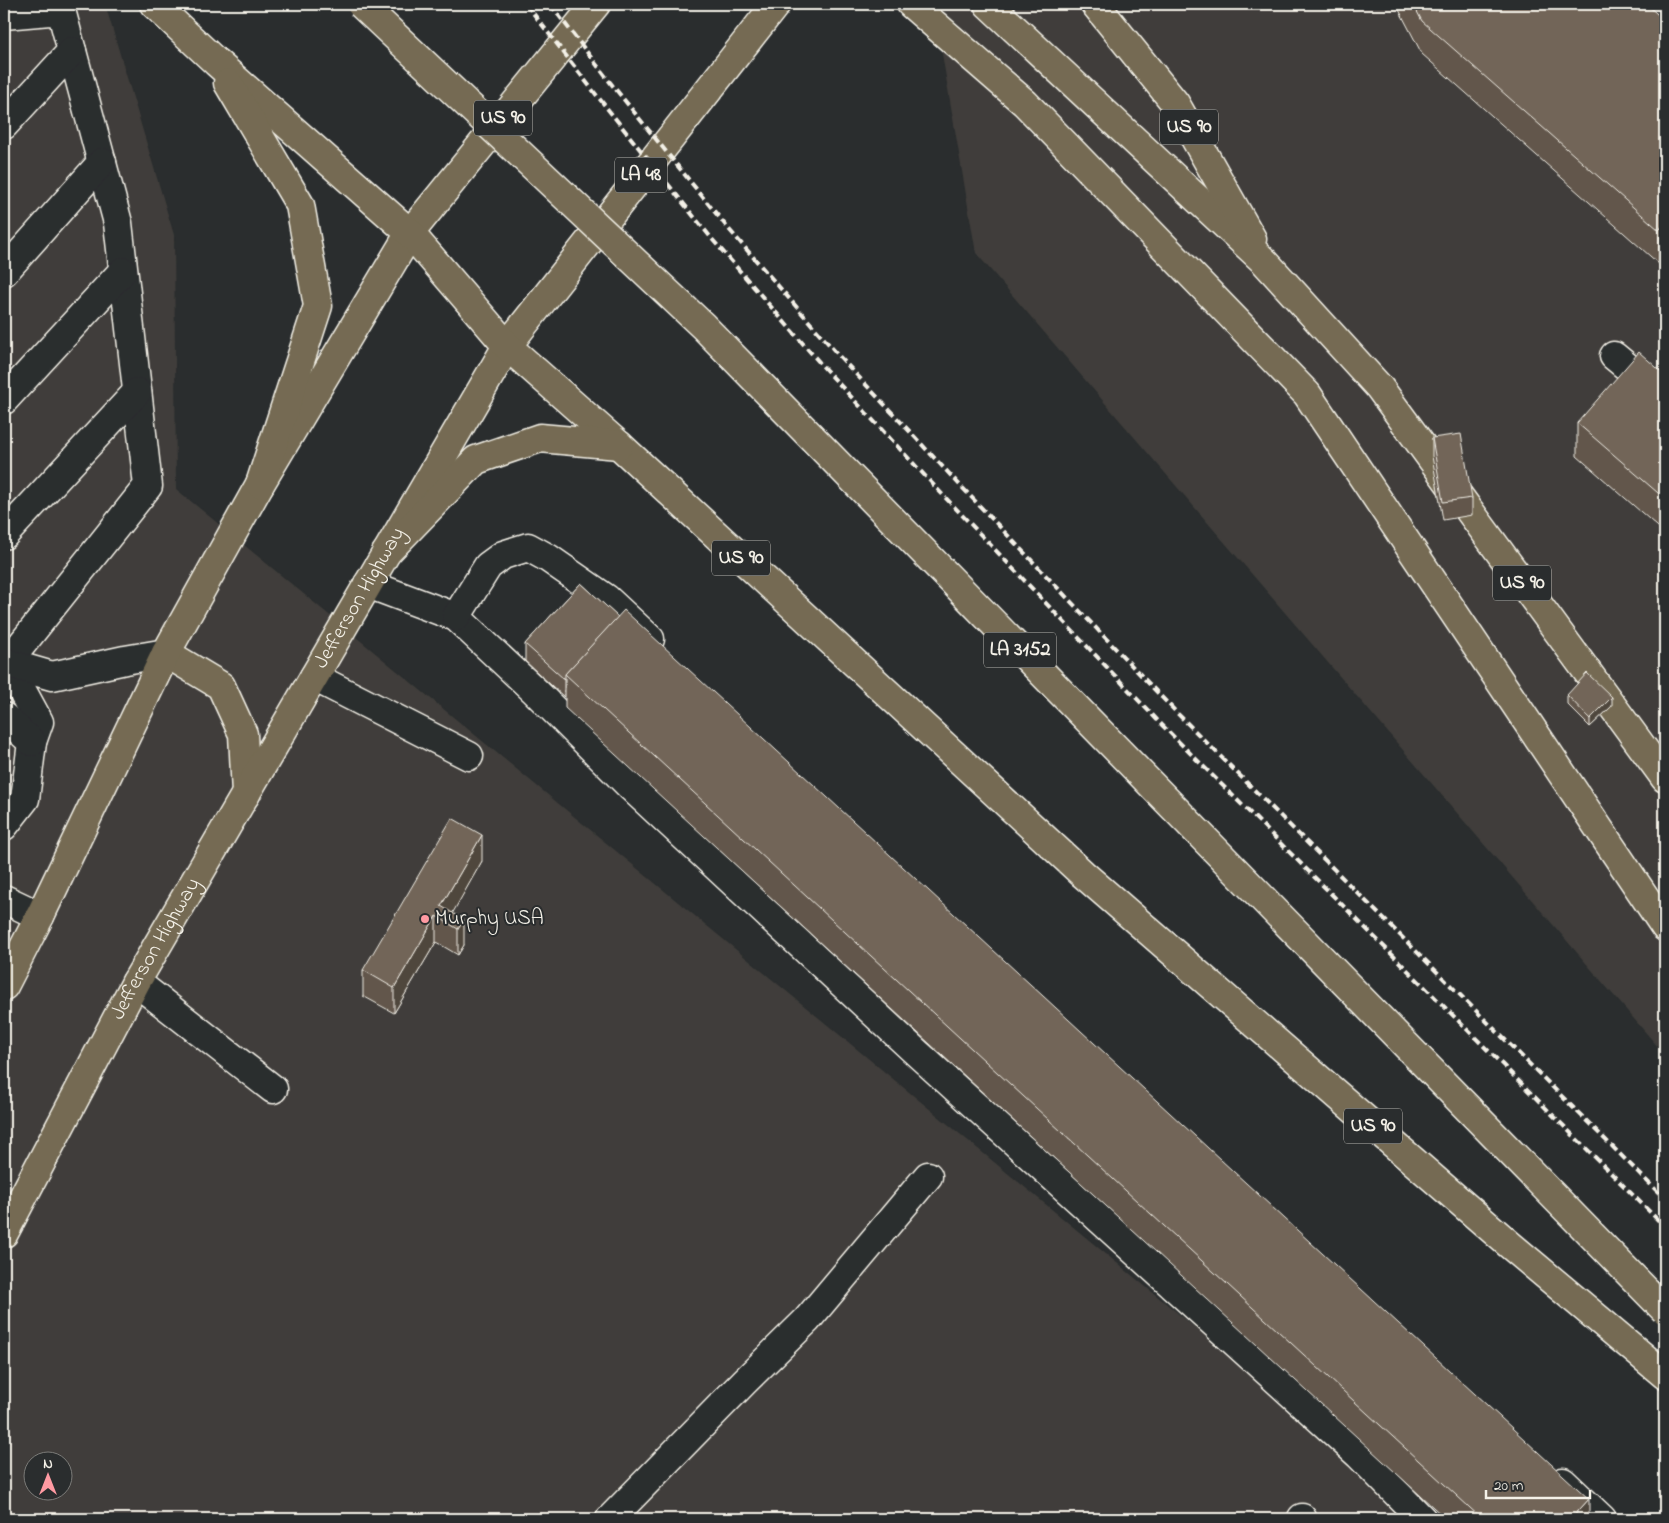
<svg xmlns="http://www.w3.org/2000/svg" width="1669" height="1523" viewBox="0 0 1669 1523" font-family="'Indie Flower',sans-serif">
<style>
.built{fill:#403e3b;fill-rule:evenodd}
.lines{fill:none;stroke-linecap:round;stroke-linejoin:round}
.minor-casing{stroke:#f4f1e8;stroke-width:31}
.major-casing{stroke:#f4f1e8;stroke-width:31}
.highway-casing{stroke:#f4f1e8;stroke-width:31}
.minor{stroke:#2a2d2e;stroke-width:28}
.major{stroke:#746b52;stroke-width:28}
.highway{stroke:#746b52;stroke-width:28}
.rail{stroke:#f4f1e8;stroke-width:4;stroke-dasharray:8 4;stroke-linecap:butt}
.highway-bridge-casing{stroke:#f4f1e8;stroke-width:31;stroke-linecap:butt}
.highway-bridge{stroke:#746b52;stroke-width:28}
.wall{fill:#62574c;stroke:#f4f1e8}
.shaded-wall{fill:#50473e;stroke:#f4f1e8}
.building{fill:#726558;stroke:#f4f1e8}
.poi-dot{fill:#ff9aa2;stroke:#2a2d2e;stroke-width:2}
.labels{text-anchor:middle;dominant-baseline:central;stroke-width:4;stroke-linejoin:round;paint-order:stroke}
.shield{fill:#2a2d2e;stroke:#b7b6b0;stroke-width:1}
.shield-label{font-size:20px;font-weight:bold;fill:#f4f1e8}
.street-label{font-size:21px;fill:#f4f1e8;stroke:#2a2d2e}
.poi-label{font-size:21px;fill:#f4f1e8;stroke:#2a2d2e;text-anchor:start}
</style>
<rect width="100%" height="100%" fill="#2a2d2e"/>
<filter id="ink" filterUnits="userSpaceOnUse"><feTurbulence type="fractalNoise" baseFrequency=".02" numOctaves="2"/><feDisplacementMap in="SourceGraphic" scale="10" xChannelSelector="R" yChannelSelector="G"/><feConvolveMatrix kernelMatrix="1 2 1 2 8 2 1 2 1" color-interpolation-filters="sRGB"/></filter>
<g filter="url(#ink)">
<g class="built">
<path d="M4 4H105L174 235 176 489 1428 1519H4ZM32 1460H62V1490H32Z"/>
<path d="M942 4H1665V1055L976 253 940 42Z"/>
</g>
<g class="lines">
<g class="minor-casing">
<g id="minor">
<path d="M4 15 61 10 118 223 148 486 7 663"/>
<path d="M4 125 72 51"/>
<path d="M4 272 102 162"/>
<path d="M1614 356 1665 398"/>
<path d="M4 400 123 271"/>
<path d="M4 535 137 392"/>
<path d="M368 584 456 617 535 691 632 788 917 1053 1359 1455 1422 1519"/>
<path d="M456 617 488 566 503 555 528 547 548 558 607 599 650 639"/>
<path d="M4 660 7 663 39 722 32 742 25 799 4 826"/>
<path d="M7 663 52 676 125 660 166 653"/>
<path d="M314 677 469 756"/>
<path d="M4 717 32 742"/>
<path d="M4 899 40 916"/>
<path d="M136 982 273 1089"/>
<path d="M1563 1482 1602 1519"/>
<path d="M610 1519 745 1381 807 1320 928 1176"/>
<path d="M1302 1519V1518"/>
</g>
</g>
<g class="major-casing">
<g id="major">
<path d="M166 653 221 686 243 734 246 794"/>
<path d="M4 986 40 916 166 653 260 484 410 233 596 4"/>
<path id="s1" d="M4 1233 136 982 507 346 776 4"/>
</g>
</g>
<g class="highway-casing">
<g id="highway">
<path d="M154 4 216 62 410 233 507 346 619 445 1083 874 1510 1245 1665 1375"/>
<path d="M911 4 1025 103 1307 394 1665 927"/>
<path d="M988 4 1265 262 1379 387 1665 778"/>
<path d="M1095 4 1175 103 1252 239"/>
<path d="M228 83 300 205 318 306 260 484"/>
<path d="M386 553 476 460 540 438 619 445"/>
</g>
</g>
<use href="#minor" class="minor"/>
<use href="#major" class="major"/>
<use href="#highway" class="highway"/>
<g class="rail">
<path d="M526 4 598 97 712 239 826 370 942 494 1162 725 1665 1227"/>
<path d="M550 4 613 86 727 227 840 357 956 481 1175 711 1665 1199"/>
</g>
<g class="highway-bridge-casing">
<path id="highway-bridge" d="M361 4 703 326 1665 1310"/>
</g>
<use href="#highway-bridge" class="highway-bridge"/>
</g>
<g class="wall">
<path d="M1396 4H1646L1665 21 1659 264 1422 54Z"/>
<path d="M1665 375V533L1577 456V423Z"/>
<path d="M1432 438 1472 498V515L1443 520 1432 456Z"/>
<path d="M581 583 1589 1519H1446L565 708V696L564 697 525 661V644Z"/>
<path d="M1567 695 1612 706 1590 727 1567 704Z"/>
<path d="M482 861 452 913 464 945 458 955 436 942 394 1013 363 996V970Z"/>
</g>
<g class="shaded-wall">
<path d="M1665 223V256L1659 264V230Z"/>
<path d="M565 678V696L564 697V679Z"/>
<path d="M1612 697V706L1590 727V719Z"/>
<path d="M482 835V861L447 923 441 906Z"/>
<path d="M436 916V942L394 1013V988Z"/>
<path d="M464 920V945L458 955V929Z"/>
<path d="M1589 1499V1519H1571Z"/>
</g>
<g class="building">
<path d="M1413 4H1646L1665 21V223L1659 230 1422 21Z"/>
<path d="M1639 352 1665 375V499L1577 423Z"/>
<path d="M1461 434 1472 498 1443 502 1432 438Z"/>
<path d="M581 583 618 617 565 674V678L564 679 525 644Z"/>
<path d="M624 610 1589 1499 1571 1519H1482L565 674Z"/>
<path d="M1587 673 1612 697 1590 719 1567 695Z"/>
<path d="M452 818 482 835 441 906 464 920 458 929 436 916 394 988 363 970Z"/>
</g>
</g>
<circle class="poi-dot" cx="425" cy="919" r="5"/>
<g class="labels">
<g class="shield">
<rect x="474" y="100.5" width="58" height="35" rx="4"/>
<rect x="1160" y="109.5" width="58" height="35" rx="4"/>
<rect x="615" y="157.5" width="52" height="35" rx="4"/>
<rect x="712" y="540.5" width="58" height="35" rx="4"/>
<rect x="1493" y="565.5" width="58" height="35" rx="4"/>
<rect x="984" y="632.5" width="72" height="35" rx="4"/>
<rect x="1344" y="1108.5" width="58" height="35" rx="4"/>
</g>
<g class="shield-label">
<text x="503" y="118">US 90</text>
<text x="1189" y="127">US 90</text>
<text x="641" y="175">LA 48</text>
<text x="741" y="558">US 90</text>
<text x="1522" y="583">US 90</text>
<text x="1020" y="650">LA 3152</text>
<text x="1373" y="1126">US 90</text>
</g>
<g class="street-label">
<text stroke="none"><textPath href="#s1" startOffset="728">Jefferson Highway</textPath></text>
<text stroke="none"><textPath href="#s1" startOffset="322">Jefferson Highway</textPath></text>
</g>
<g class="poi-label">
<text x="435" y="919">Murphy USA</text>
</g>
</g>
<rect width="1669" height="1523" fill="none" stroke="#2a2d2e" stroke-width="20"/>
<rect x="10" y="10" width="1649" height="1503" fill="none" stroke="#f4f1e8" stroke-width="2" filter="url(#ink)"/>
<g transform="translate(48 1476)"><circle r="24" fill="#2a2d2e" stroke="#7b7b78"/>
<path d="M0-4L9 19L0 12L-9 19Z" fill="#ff9aa2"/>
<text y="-8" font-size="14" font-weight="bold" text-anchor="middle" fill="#f4f1e8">N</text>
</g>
<path d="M1486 1490v8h104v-8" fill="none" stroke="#f4f1e8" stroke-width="2.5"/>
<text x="1494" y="1490" font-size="15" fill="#f4f1e8" stroke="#2a2d2e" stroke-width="4" paint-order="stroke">20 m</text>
</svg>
